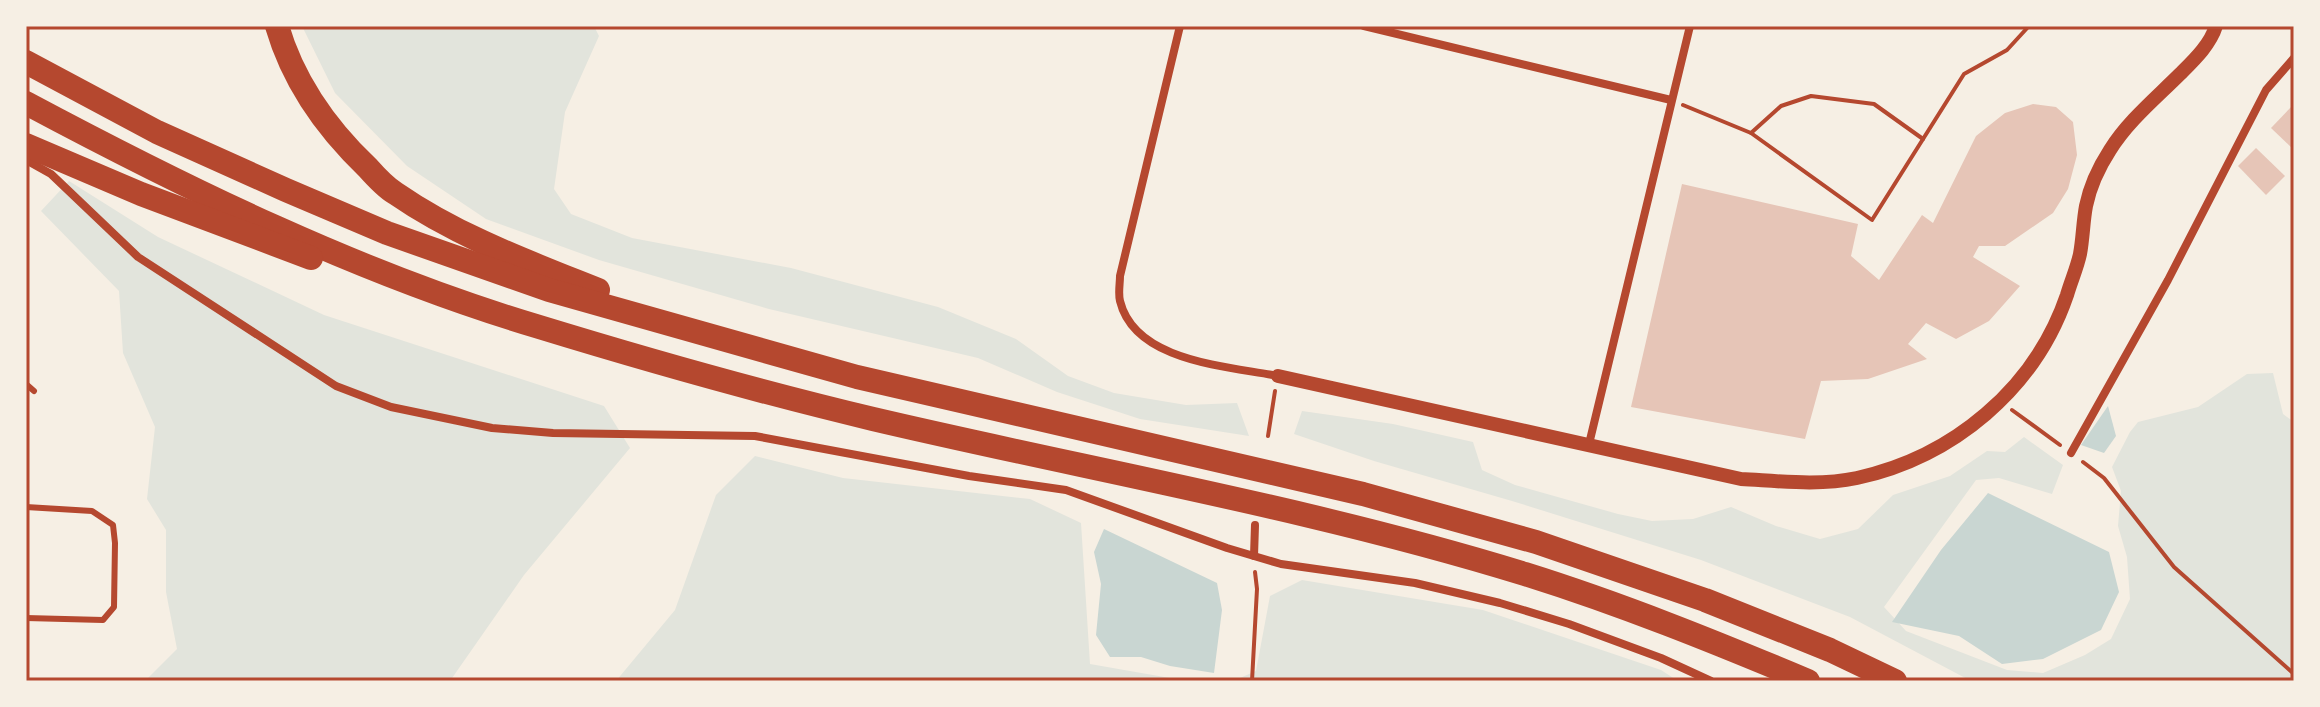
<svg xmlns="http://www.w3.org/2000/svg" width="2320" height="707" viewBox="0 0 2320 707" font-family="'Varela Round',sans-serif">
<style>
.green{fill:#e2e4dc}
.water{fill:#c9d6d2}
.building{fill:#e6c5b7}
.lines{fill:none;stroke-linecap:round;stroke-linejoin:round}
.path{stroke:#b5482f;stroke-width:4}
.service{stroke:#b5482f;stroke-width:6}
.minor{stroke:#b5482f;stroke-width:8}
.tertiary{stroke:#b5482f;stroke-width:14}
.motorway{stroke:#b5482f;stroke-width:24}
.neatline{fill:none;stroke:#b5482f;stroke-width:3}
</style>
<rect width="100%" height="100%" fill="#f6efe4"/>
<g class="green">
<path d="M302 26H594L599 36 565 112 554 189 571 214 632 238 791 268 938 307 1016 339 1068 376 1114 393 1186 405 1237 403 1249 436 1140 419 1057 392 978 358 769 309 599 260 486 219 407 166 335 93Z"/>
<path d="M69 181 158 237 324 315 604 406 630 448 524 575 450 681H145L177 649 166 592V530L147 499 155 427 123 353 119 291 41 211Z"/>
<path d="M2273 373 2283 414 2294 422V681H1971L1850 617 1701 560 1512 501 1374 461 1294 434 1302 411 1393 424 1473 442 1482 470 1515 485 1618 514 1652 521 1693 519 1731 507 1776 526 1820 539 1858 529 1893 495 1950 476 1987 451 2005 452 2024 437 2063 465 2052 494 1999 478 1976 480 1884 607 1906 631 2007 670 2043 673 2085 655 2111 639 2130 599 2127 557 2118 526 2121 491 2112 467 2130 432 2138 422 2198 407 2247 374Z"/>
<path d="M755 456 843 478 1030 499 1081 523 1090 664 1187 681H616L675 610 716 495Z"/>
<path d="M1302 580 1483 610 1661 670 1678 681H1233L1256 671 1270 596Z"/>
</g>
<g class="water">
<path d="M2108 406 2116 436 2104 453 2081 445Z"/>
<path d="M1988 493 2109 552 2119 592 2101 630 2043 659 2002 664 1959 636 1892 622 1941 550Z"/>
<path d="M1104 529 1217 583 1222 610 1214 673 1170 666 1141 657H1110L1096 635 1101 584 1094 552Z"/>
</g>
<g class="building">
<path d="M2033 104 2056 107 2073 122 2077 155 2068 189 2053 213 2005 246H1979L1973 257 2020 286 1989 321 1956 339 1926 323 1908 344 1927 359 1868 379 1821 381 1805 439 1631 407 1682 184 1858 224 1851 256 1879 280 1922 215 1933 223 1976 136 2005 113Z"/>
<path d="M2294 104V150L2271 128Z"/>
<path d="M2256 148 2285 176 2266 195 2238 166Z"/>
</g>
<g class="lines">
<g class="path">
<path d="M1683 105 1751 133 1872 220 1964 74 2007 50 2029 26"/>
<path d="M1751 133 1781 106 1811 96 1874 104 1923 139"/>
<path d="M2012 410 2060 445"/>
<path d="M1268 436 1275 391"/>
<path d="M2083 462 2104 478 2174 567 2294 674"/>
<path d="M1252 681 1257 589 1255 572"/>
</g>
<g class="service">
<path d="M26 384 34 391"/>
<path d="M26 507 92 511 113 525 115 543 114 607 103 620 26 618"/>
</g>
<g class="minor">
<path d="M1180 26 1120 276C1120 284 1118 293 1120 301 1135 362 1227 366 1278 376"/>
<path d="M1364 26 1671 100"/>
<path d="M26 160 51 174 138 257 336 386 391 407 492 428 553 433 755 436 969 476 1066 490 1227 548 1281 564 1415 583 1500 603 1569 624 1661 658 1711 681"/>
<path d="M1589 444 1690 26"/>
<path d="M2071 453 2168 280 2266 90 2294 58"/>
<path d="M1254 556 1255 525"/>
</g>
<path class="tertiary" d="M1278 376 1741 479C1779 481 1819 486 1857 478 1953 457 2035 389 2067 295 2071 281 2077 268 2080 254 2083 238 2083 222 2086 206 2090 186 2099 167 2110 150 2128 121 2156 98 2180 74 2194 60 2210 45 2216 26"/>
<g class="motorway">
<path d="M277 26C293 81 327 129 368 168 376 177 385 187 395 193 457 236 528 262 598 290"/>
<path d="M26 62 157 132 286 190 387 233 549 290 857 377 1363 494 1536 542 1705 600 1830 650 1895 681"/>
<path d="M26 103C189 190 359 273 536 326 647 360 760 392 873 419 1090 470 1311 508 1525 574 1621 604 1715 642 1808 681"/>
<path d="M26 145 141 194 311 258"/>
</g>
</g>
<rect width="2320" height="707" fill="none" stroke="#f6efe4" stroke-width="56"/>
<rect x="28" y="28" width="2264" height="651" class="neatline"/>
</svg>
